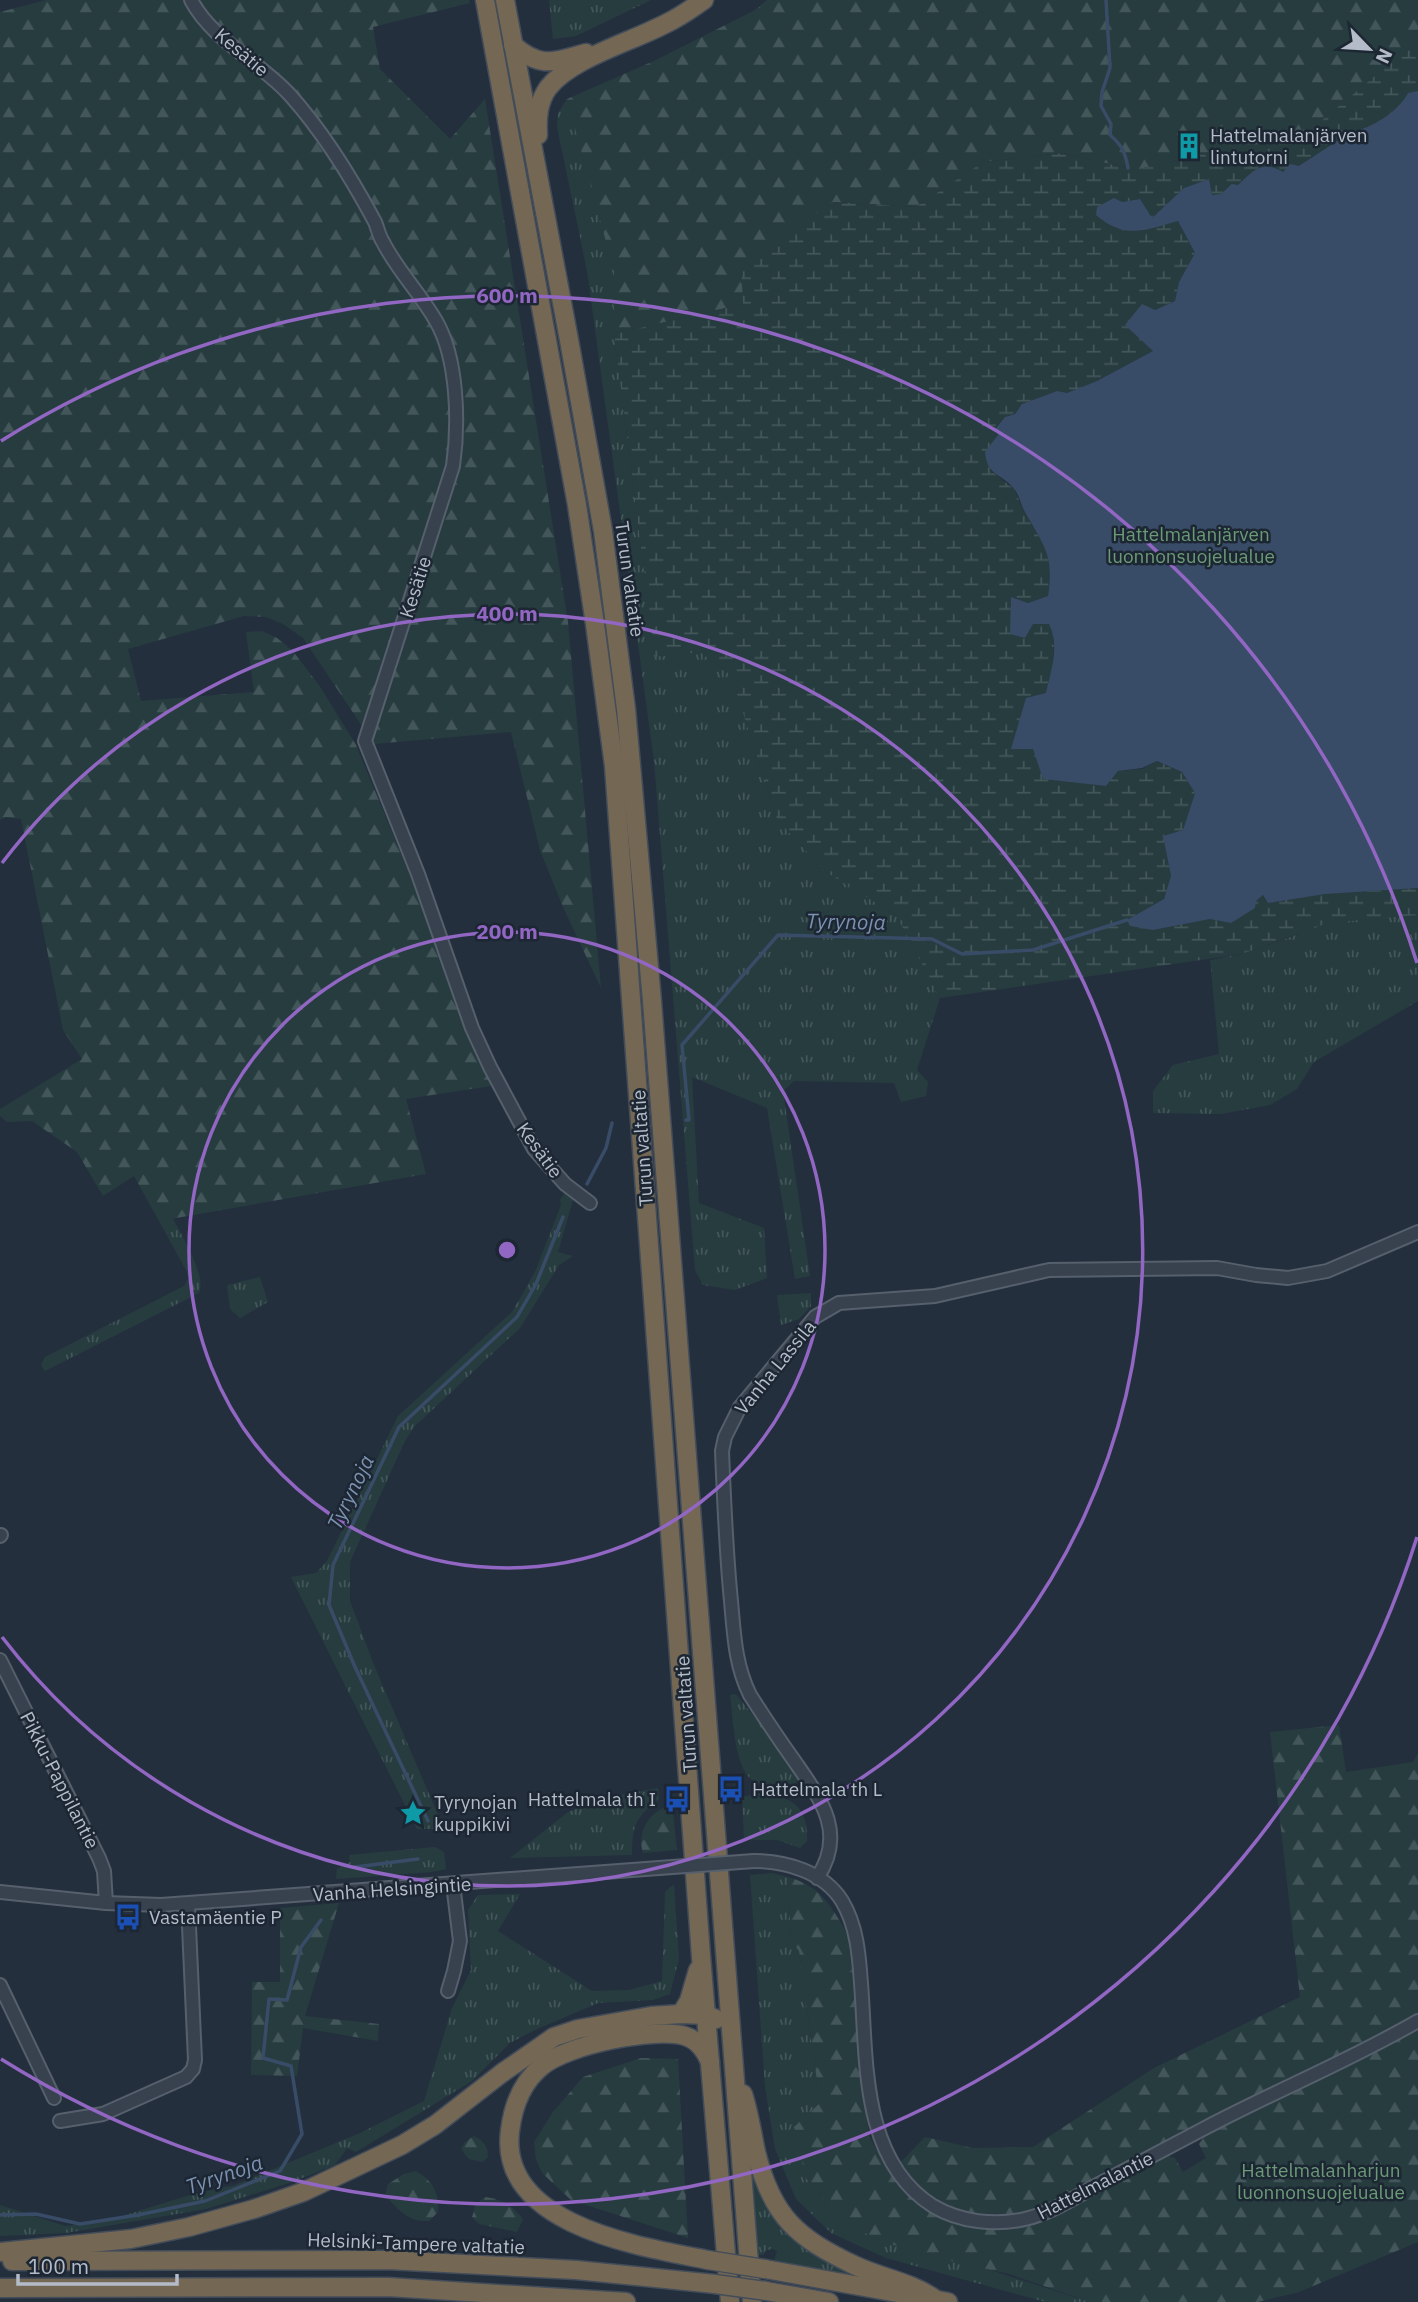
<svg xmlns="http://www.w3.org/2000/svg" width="1418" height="2302" viewBox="0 0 1418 2302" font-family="'IBM Plex Sans',sans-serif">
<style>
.grass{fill:url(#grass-tufts)}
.forest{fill:url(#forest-firs)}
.wetland{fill:url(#wetland-marsh)}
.water{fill:#394c67}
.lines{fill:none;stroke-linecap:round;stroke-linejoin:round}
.stream{stroke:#394c67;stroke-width:3.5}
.minor-casing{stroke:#565f6c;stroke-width:16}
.highway-casing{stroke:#434c59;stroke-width:21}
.minor{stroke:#38414e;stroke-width:12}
.highway{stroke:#746855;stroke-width:18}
.minor-bridge-casing{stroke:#565f6c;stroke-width:16;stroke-linecap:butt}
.highway-bridge-casing{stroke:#434c59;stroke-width:21;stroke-linecap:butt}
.minor-bridge{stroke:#38414e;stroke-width:12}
.highway-bridge{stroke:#746855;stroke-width:18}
.ring{fill:none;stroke:#9266c3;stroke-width:3.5}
.labels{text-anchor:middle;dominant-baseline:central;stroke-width:5;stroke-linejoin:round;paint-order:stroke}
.street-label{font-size:19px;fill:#b4bcc9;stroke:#1d2633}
.poi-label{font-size:19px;fill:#b4bcc9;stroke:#1d2633;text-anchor:start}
.park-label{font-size:19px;fill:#6b9a76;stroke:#1d2633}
.water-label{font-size:21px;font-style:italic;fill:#7c92b1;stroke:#1d2633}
.centre{fill:#9266c3;stroke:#1d2633;stroke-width:3.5}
.ring-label{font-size:21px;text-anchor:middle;font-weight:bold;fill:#9266c3;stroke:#1d2633;stroke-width:5;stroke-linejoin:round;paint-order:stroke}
</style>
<defs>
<pattern id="grass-tufts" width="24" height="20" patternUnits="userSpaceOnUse" patternTransform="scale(1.75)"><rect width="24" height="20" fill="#263c3f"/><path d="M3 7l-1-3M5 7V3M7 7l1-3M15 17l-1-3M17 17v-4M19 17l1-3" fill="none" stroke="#435659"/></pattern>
<pattern id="forest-firs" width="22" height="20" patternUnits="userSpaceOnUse" patternTransform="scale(1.75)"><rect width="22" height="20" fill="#263c3f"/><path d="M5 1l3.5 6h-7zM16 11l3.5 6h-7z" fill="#435659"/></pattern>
<pattern id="wetland-marsh" width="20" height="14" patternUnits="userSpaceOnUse" patternTransform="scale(1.75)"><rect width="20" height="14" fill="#263c3f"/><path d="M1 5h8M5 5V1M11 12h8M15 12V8" fill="none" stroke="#435659"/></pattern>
</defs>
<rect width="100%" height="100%" fill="#242f3e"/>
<g class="grass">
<path d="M549 0H651L576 36 553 39Z"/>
<path d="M767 0H1418V1001L1314 1062 1297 1089 1270 1105 1221 1114 1153 1113V1091L1173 1065 1219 1054 1210 960 1242 954 1299 934 1203 120 598 207 614 271V334L655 656 700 652 731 675 777 819 826 872 896 915 940 998 917 1070 928 1082 926 1096 901 1102 894 1083 794 1081 783 1091 810 1276 795 1279 767 1108 692 1077 699 1203 764 1228 767 1278 735 1290 703 1285 695 1270 654 761 587 271 557 127 558 113 567 99 578 136 709 47Z"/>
<path d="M565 1192 573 1200 558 1252 573 1256 559 1265 520 1328 414 1427 404 1443 350 1562V1601L374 1665 444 1829H417L291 1577 316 1573 327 1561 398 1416 512 1312 535 1272 561 1205 560 1200Z"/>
<path d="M173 1218C181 1235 207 1276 199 1293L45 1371 41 1365 45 1357 184 1286 188 1279 187 1272 159 1221Z"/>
<path d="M260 1277 268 1302 240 1318 230 1309 227 1285Z"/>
<path d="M811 1293V1306L799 1319 781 1325 777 1295Z"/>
<path d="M736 1694 767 1733 799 1779 793 1786C781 1785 765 1787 755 1782 734 1772 733 1716 730 1695Z"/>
<path d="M658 1788 659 1799C636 1817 632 1825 632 1855L510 1858 568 1812 609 1797Z"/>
<path d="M762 1793C794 1797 808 1808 807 1841L800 1848 777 1840H744L742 1797Z"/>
<path d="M435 1847 444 1852 446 1869 432 1872 336 1879 337 1869 350 1862 349 1855Z"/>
<path d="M772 1873 788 1877 791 1941 799 1951 820 2103 806 2178 823 2197 828 2218 1090 2302H1045L886 2258 831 2233 796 2199 775 2149 765 2087 750 1875Z"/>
<path d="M674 1884 679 1959 670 1994 653 2000 598 2003 535 2030 510 2043 472 2081 356 2152 347 2148 335 2165 292 2182 206 2209 66 2233 0 2236V2205L65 2226 106 2221 193 2194 235 2185 360 2133 424 2101 452 2008 471 1970 468 1910 478 1895 520 1894 498 1931 592 1991 629 1990 662 1981 665 1892Z"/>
<path d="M750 2160 768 2200 872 2280 789 2267 774 2260 777 2252 774 2249 766 2250 763 2255H757Z"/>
</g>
<g class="forest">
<path d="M46 0H469L470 3 373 27 380 69 450 139 485 99 568 622 601 988 563 907 540 850 511 732 374 744 303 638 283 624 266 617 244 616 128 649 141 701 254 692 246 632 262 631 277 638 292 650 319 685 356 745 418 895 491 1086 406 1099 426 1174 159 1221 134 1176 103 1196 77 1152 32 1121 7 1122 0 1116V1109L82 1059 63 1030 21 819 6 817 0 820V12Z"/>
<path d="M775 0H1418V40L1314 127 1135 170 1063 153 983 162 916 207 833 202 743 304 614 334V271L567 99 656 60Z"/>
<path d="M1339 1725 1346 1772 1413 1762 1418 1753V2015L1060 2200 1026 2214 1009 2216 986 2217 956 2211 929 2197 899 2164 925 2137 973 2148 1033 2147 1154 2068 1300 1997 1270 1732Z"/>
<path d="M672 1805 677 1850 643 1853C636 1831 650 1810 672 1805Z"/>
<path d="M788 1877C821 1886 832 1907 848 1935L869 2136C891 2176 899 2184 936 2208 945 2213 955 2222 965 2225 981 2230 998 2223 1014 2229L1165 2155 1175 2158 1183 2172 1206 2158 1199 2144 1206 2134 1418 2027V2242L1299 2292 1258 2302H1090L1009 2274 911 2252 828 2218 823 2197 806 2178 794 2127 820 2103 799 1951 791 1941Z"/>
<path d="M339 1903 305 2016 379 2024 378 2041 303 2028 297 2076 251 2075 252 1982H280V1908Z"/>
<path d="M641 2058 678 2059 688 2238 571 2200 542 2173 536 2159 534 2142 553 2112 583 2077Z"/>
<path d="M474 2136C484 2141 488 2146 488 2157L482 2162 469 2159 461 2149 465 2142Z"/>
<path d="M416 2171C433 2181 439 2192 438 2212L429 2221C407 2222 398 2209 385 2195L388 2184 404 2174Z"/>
<path d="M485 2197C501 2199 513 2206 523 2219L517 2232 479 2224 472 2217 476 2204Z"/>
</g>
<path class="wetland" d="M1418 40V91L1408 93C1398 112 1372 128 1351 132L1299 166 1283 172 1249 174 1238 186 1232 184 1221 194 1212 195 1209 179 1184 188 1151 219 1140 199 1122 202 1096 215 1178 221 1195 253 1179 282 1175 301 1155 310 1153 351 1097 381 1067 394 1057 391 1022 404 1015 414 1005 417 996 427 998 435 990 470 1014 489 1024 511 1046 549 1051 569 1048 596 1028 603 1012 597 1033 623 1050 624C1063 654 1040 717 1033 749L1089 784 1106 786 1118 771 1142 769 1157 761 1182 772 1195 793 1183 830 1163 836 1171 876 1164 900 1127 920 1153 930 1210 918 1231 923 1263 895 1268 903 1325 894 1418 888V915L1328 923 1242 954 940 998 896 915 826 872 777 819 731 675 700 652 655 657 614 334 743 304 741 264 833 202 916 207 983 162 1063 153 1135 170 1314 127Z"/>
<path class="water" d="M1418 91V888L1325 894 1268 903 1263 895 1256 901 1255 908 1231 923 1210 919 1153 930 1130 926 1127 920 1164 899 1171 876 1163 836 1183 830 1195 793 1182 772 1157 761 1142 768 1118 771 1106 786 1043 779 1033 749H1011L1026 698 1046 693C1051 670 1060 646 1049 624H1033L1025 638 1010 634 1011 597 1028 603 1048 596C1054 555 1045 548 1026 514 1021 506 1020 496 1014 489 1002 473 987 477 985 452L998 435 996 428 1005 417 1015 414 1022 404 1057 391 1067 393 1097 381 1153 351 1125 325 1142 304 1155 310 1175 301 1179 282 1195 253 1178 221C1145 230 1125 240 1096 215L1097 207 1114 198 1122 202 1140 199 1152 218 1184 188 1209 179 1212 195 1221 194 1232 184 1238 185C1253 171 1262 159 1283 172L1290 164 1299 166 1351 132C1372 128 1398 112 1408 93Z"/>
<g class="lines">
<g class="stream">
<path d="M1106 0 1110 68 1102 92 1101 106 1111 124 1110 135C1122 145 1125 152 1128 168"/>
<path d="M686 1120H689L682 1045 778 935 932 939 962 954 1033 950 1127 920"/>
<path d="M587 1184 606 1148 612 1123"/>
<path d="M428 1821 355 1667 329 1605 333 1565 399 1427 517 1317 536 1284 563 1217"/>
<path d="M355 1867 418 1859"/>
<path d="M0 2215 36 2214 80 2224 138 2215 205 2201 280 2171 302 2134 291 2066 263 2058 269 1999 287 2000 301 1947 321 1920"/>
</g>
<g class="minor-casing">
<g id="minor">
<path d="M191 0C212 40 260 62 290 95 324 133 351 177 375 222 378 229 379 236 383 242 397 270 420 293 436 321 458 359 459 424 453 466L365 741 418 874 472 1028 490 1067 534 1149 565 1184 590 1203"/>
<path d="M0 1536 1 1535"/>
<path d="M0 1660 99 1858 104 1871 106 1903"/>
<path d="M754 1861C786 1861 824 1872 842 1901 857 1926 859 1955 861 1983 867 2058 860 2160 933 2206 960 2222 995 2226 1025 2219 1051 2213 1074 2198 1097 2185 1133 2166 1169 2147 1205 2128 1275 2091 1349 2061 1418 2021"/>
<path d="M817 1878C848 1832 819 1797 793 1759 778 1738 764 1717 750 1695 735 1665 734 1634 731 1601 726 1551 724 1501 722 1451L725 1437 740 1407 815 1317 839 1303 935 1296 1049 1270 1217 1268 1256 1275 1288 1278 1327 1271 1418 1232"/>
<path d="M0 1892 106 1903 161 1905 659 1868"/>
<path d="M0 1985 54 2098"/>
<path d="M448 1991 454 1971 460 1941 453 1884"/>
<path d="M60 2121 103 2114 186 2077 193 2069 195 2060 188 1904"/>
</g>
</g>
<g class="highway-casing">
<g id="highway">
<path d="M485 0 577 505 595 624 614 766 701 1956 730 2302"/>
<path d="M505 0 569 340 603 531 626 709 652 1001 752 2302"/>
<path d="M513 45C541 69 554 62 586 53"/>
<path d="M538 135C537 118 538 102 548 88 571 58 634 41 667 23 680 17 692 8 704 0"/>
<path d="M681 2014 689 2001 698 1970"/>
<path d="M743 2094C749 2113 752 2132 756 2152 772 2217 797 2238 856 2266 882 2278 911 2282 935 2299"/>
<path d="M0 2252 131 2239 189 2227 254 2209 303 2192 402 2145 435 2125 502 2073 554 2037 578 2029 651 2016 681 2014 707 2015 716 2019"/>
<path d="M708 2260C643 2247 498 2226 510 2131 513 2106 522 2082 542 2066 567 2045 654 2027 685 2036 698 2040 705 2050 710 2062"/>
<path d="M12 2261 388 2260 576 2270 715 2284"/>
<path d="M765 2269 948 2302"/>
<path d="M0 2288 388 2287 626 2302"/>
<path d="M766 2291 829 2302"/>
</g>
</g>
<use href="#minor" class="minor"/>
<use href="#highway" class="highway"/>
<g class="minor-bridge-casing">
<path id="minor-bridge" d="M659 1868 754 1861"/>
</g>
<g class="highway-bridge-casing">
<g id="highway-bridge">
<path d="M708 2260 765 2269"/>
<path d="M715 2284 766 2291"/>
</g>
</g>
<use href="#minor-bridge" class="minor-bridge"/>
<use href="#highway-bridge" class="highway-bridge"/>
</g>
<g class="ring">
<circle cx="507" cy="1250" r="318"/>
<path d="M2 863A636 636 0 1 1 2 1637"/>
<path d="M1417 1537A954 954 0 0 1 1 2059M1 441A954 954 0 0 1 1417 963"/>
</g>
<defs>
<g id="building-bare" transform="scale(2.1)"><path d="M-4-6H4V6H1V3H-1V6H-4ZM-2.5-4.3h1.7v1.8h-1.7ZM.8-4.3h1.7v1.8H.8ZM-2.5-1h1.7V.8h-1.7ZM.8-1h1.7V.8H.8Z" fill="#0f9aa8" stroke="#1d2633" stroke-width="2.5" paint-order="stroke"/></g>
<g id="bus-bare" transform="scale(2.1)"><path d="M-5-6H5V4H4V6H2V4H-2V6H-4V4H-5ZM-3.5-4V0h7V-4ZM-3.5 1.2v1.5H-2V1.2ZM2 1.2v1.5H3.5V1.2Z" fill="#1a4fb4" stroke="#1d2633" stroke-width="2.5" paint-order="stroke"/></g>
<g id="sight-bare" transform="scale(2.1)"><path d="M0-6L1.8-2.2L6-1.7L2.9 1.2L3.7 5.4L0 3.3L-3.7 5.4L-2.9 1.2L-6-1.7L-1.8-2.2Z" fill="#0f9aa8" stroke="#1d2633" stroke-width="2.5" paint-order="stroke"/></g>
</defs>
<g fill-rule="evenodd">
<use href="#building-bare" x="1189" y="146"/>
<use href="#bus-bare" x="731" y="1789"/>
<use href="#bus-bare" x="677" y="1799"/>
<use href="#sight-bare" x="413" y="1813"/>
<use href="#bus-bare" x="128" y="1917"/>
</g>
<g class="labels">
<g class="street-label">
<text transform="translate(242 52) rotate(40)">Kesätie</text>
<text transform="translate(630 579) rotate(82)">Turun valtatie</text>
<text transform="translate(415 587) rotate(-72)">Kesätie</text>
<text transform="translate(642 1148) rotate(-94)">Turun valtatie</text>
<text transform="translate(540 1150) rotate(54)">Kesätie</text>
<text transform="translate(775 1367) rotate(-51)">Vanha Lassila</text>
<text transform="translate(686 1714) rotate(-94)">Turun valtatie</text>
<text transform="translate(60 1780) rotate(63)">Pikku-Pappilantie</text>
<text transform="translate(392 1889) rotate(-4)">Vanha Helsingintie</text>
<text transform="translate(1095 2185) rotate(-27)">Hattelmalantie</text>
<text transform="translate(416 2243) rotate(2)">Helsinki-Tampere valtatie</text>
</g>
<g class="poi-label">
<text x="1210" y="135">Hattelmalanjärven<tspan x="1210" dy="22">lintutorni</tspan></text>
<text x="752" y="1789">Hattelmala th L</text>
<text x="656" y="1799" text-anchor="end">Hattelmala th I</text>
<text x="434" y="1802">Tyrynojan<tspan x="434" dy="22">kuppikivi</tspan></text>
<text x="149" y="1917">Vastamäentie P</text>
</g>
<g class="park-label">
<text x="1191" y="534">Hattelmalanjärven<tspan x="1191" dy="22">luonnonsuojelualue</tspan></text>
<text x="1321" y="2170">Hattelmalanharjun<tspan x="1321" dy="22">luonnonsuojelualue</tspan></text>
</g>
<g class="water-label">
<text transform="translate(846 921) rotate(1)">Tyrynoja</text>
<text transform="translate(350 1492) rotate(-64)">Tyrynoja</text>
<text transform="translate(224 2174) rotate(-19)">Tyrynoja</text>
</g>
</g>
<circle cx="507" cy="1250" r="10" class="centre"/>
<g class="ring-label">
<text x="507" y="303">600 m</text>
<text x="507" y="621">400 m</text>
<text x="507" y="939">200 m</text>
</g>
<g transform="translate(1369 49) rotate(115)" stroke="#1d2633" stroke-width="5" paint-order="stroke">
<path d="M0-5L12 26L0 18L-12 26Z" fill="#b4bcc9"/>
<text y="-10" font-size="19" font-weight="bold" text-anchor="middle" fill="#b4bcc9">N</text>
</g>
<path d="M18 2274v10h159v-10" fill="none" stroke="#b4bcc9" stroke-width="3.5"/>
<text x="28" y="2274" font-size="21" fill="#b4bcc9" stroke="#1d2633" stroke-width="5" paint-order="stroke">100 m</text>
</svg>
